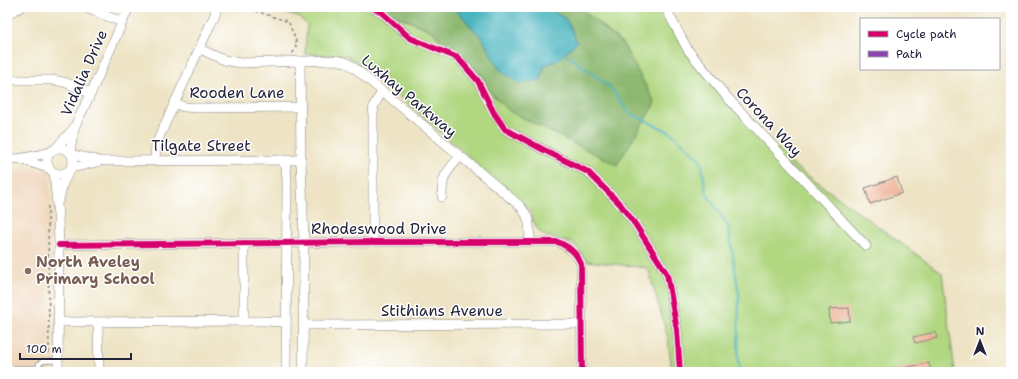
<svg xmlns="http://www.w3.org/2000/svg" width="1018" height="379" viewBox="0 0 1018 379" font-family="'Shantell Sans',sans-serif">
<style>
.built{fill:#efd6bb}
.green{fill:#b1d781;stroke:#6a7c5e}
.forest{fill:#8cb86f;stroke:#576d55}
.water{fill:#41b1bb;stroke:#326a7b}
.lines{fill:none;stroke-linecap:round;stroke-linejoin:round}
.stream{stroke:#41b1bb;stroke-width:2}
.building{fill:#efb498}
.lane-casing{stroke:#888380;stroke-width:6}
.street-casing{stroke:#888380;stroke-width:10}
.path{stroke:#888380;stroke-width:1.5;stroke-dasharray:3 3;stroke-linecap:butt}
.lane{stroke:#fff;stroke-width:4.5}
.street{stroke:#fff;stroke-width:9}
.quiet{stroke:#8e44ad;stroke-width:5;stroke-dasharray:10 5;stroke-linecap:butt}
.cycleway-casing{stroke:#fff;stroke-width:8}
.cycleway{stroke:#d6006c;stroke-width:6}
.education-dot{fill:#8d6e63;stroke:#fff;stroke-width:1.5}
.labels{text-anchor:middle;dominant-baseline:central;stroke-width:3;stroke-linejoin:round;paint-order:stroke}
.street-label{font-size:15px;fill:#22223b;stroke:#fff}
.education-label{font-size:15px;font-weight:bold;fill:#785e54;stroke:#fff;text-anchor:start}
</style>
<rect width="100%" height="100%" fill="#fff"/>
<filter id="ink" filterUnits="userSpaceOnUse"><feTurbulence type="fractalNoise" baseFrequency=".025" numOctaves="2"/><feDisplacementMap in="SourceGraphic" scale="8" xChannelSelector="R" yChannelSelector="G"/><feConvolveMatrix kernelMatrix="1 2 1 2 8 2 1 2 1" color-interpolation-filters="sRGB"/></filter>
<filter id="wash" filterUnits="userSpaceOnUse"><feTurbulence type="fractalNoise" baseFrequency=".012" numOctaves="4" result="noise"/><feDisplacementMap in="SourceGraphic" scale="16" xChannelSelector="R" yChannelSelector="G"/><feGaussianBlur stdDeviation="0.9" result="paint"/><feColorMatrix in="noise" values="0 0 0 0 0 0 0 0 0 0 0 0 0 0 0 0 0 1.4 0 .05"/><feComposite in="paint" operator="in"/></filter>
<g filter="url(#wash)">
<rect width="100%" height="100%" fill="#eee4c5"/>
<path class="built" d="M7 169 50 170 49 372H7Z"/>
<path class="green" d="M263 7H377L432 31 509 111 622 43 579 7H661L664 15 689 56 793 165 942 273 955 372H672L668 338 648 268 587 261 575 244 543 235 536 227 530 211 375 75 347 56 305 54 307 25 299 17Z"/>
<path class="forest" d="M377 7H453L482 38 499 69 544 66 558 60 565 18 554 12 553 7H579L623 44 655 103 617 165 509 111 432 31Z"/>
<path class="water" d="M453 7H553L554 12 565 18 572 30 577 42 558 60 544 66 541 80 520 84 499 69 482 38Z"/>
<g class="lines">
<path class="stream" d="M566 54 610 87 629 113 670 132 701 160 706 193 728 226 739 295 738 361 740 372"/>
</g>
<g id="blocks">
<g class="building">
<path d="M897 177 902 193 870 204 865 188Z"/>
<path d="M849 308 850 321 830 323 829 309Z"/>
<path d="M936 332 937 338 915 343 913 337Z"/>
<path d="M929 363 931 372H897V369Z"/>
</g>
</g>
</g>
<g filter="url(#ink)">
<use href="#blocks" fill-opacity="0" stroke="#888380" stroke-width="1"/>
<g class="lines">
<g class="lane-casing">
<g id="lane">
<path d="M7 368H39"/>
<path d="M39 372V364L43 361 58 360"/>
</g>
</g>
<g class="street-casing">
<g id="street">
<path d="M84 7 122 22"/>
<path d="M371 7 381 12 410 38 458 58 478 81 494 113 505 129 542 149 588 172 620 204 635 224 667 274 677 330 680 372"/>
<path d="M665 7 688 50 726 96 866 246"/>
<path d="M7 14 21 7"/>
<path d="M200 49 224 60 240 63 336 60 345 62 352 66 519 205C531 218 529 225 530 241"/>
<path d="M300 61 301 160 304 242 303 372"/>
<path d="M7 80H52L64 82 91 93"/>
<path d="M174 103 184 107 198 108 301 107"/>
<circle cx="60" cy="161" r="13"/>
<path d="M55 149 74 128"/>
<path d="M70 152 74 128 91 93 129 7"/>
<path d="M73 155 96 160"/>
<path d="M7 159C22 159 36 156 50 152"/>
<path d="M23 160 48 168"/>
<path d="M155 160 156 144 216 12 215 7"/>
<path d="M281 160 286 167 287 180 286 372"/>
<path d="M72 168 101 161 301 160"/>
<path d="M54 173 58 215 59 245 58 372"/>
<path d="M442 197C442 174 446 174 460 156"/>
<path d="M59 200 63 183 69 172"/>
<path d="M373 242V114L374 105 382 92"/>
<path d="M244 244V321"/>
<path d="M59 245 373 242H558C569 247 576 252 581 264L582 372"/>
<path d="M58 322 264 321 286 322"/>
<path d="M98 323 99 372"/>
<path d="M303 325 581 324"/>
</g>
</g>
<g class="path">
<path d="M244 7 289 22C291 34 302 42 292 54"/>
<path d="M48 206 49 356"/>
<path d="M49 366V372"/>
</g>
<use href="#lane" class="lane"/>
<use href="#street" class="street"/>
<path class="quiet" d="M7 9 10 7"/>
<g class="cycleway-casing">
<g id="cycleway">
<path d="M371 7 381 12 410 38 458 58 478 81 494 113 505 129 542 149 588 172 620 204 635 224 667 274 677 330 680 372"/>
<path d="M59 245 373 242H558C569 247 576 252 581 264L582 372"/>
</g>
</g>
<use href="#cycleway" class="cycleway"/>
</g>
</g>
<circle class="education-dot" cx="28" cy="271" r="4"/>
<g class="labels">
<g class="street-label">
<text transform="translate(84 73) rotate(-66)">Vidalia Drive</text>
<text x="237" y="93">Rooden Lane</text>
<text transform="translate(409 96) rotate(40)">Luxhay Parkway</text>
<text transform="translate(769 122) rotate(47)">Corona Way</text>
<text x="201" y="146">Tilgate Street</text>
<text x="379" y="229">Rhodeswood Drive</text>
<text x="442" y="311">Stithians Avenue</text>
</g>
<g class="education-label">
<text x="36" y="262">North Aveley<tspan x="36" dy="17">Primary School</tspan></text>
</g>
</g>
<rect width="1018" height="379" fill="none" stroke="#fff" stroke-width="24"/>
<rect x="860" y="18" width="140" height="52" fill="#ffffff" stroke="#a7a7b1"/>
<rect x="868" y="31" width="20" height="6" fill="#d6006c" stroke="#a7a7b1"/>
<text x="896" y="38" font-size="12" fill="#22223b">Cycle path</text>
<rect x="868" y="51" width="20" height="6" fill="#8e44ad" stroke="#a7a7b1"/>
<text x="896" y="58" font-size="12" fill="#22223b">Path</text>
<g transform="translate(980 341)" stroke="#ffffff" stroke-width="3" paint-order="stroke">
<path d="M0-3L7 15L0 10L-7 15Z" fill="#22223b"/>
<text y="-6" font-size="11" font-weight="bold" text-anchor="middle" fill="#22223b">N</text>
</g>
<path d="M20 353v6h111v-6" fill="none" stroke="#22223b" stroke-width="2"/>
<text x="26" y="353" font-size="12" fill="#22223b" stroke="#ffffff" stroke-width="3" paint-order="stroke">100 m</text>
</svg>
